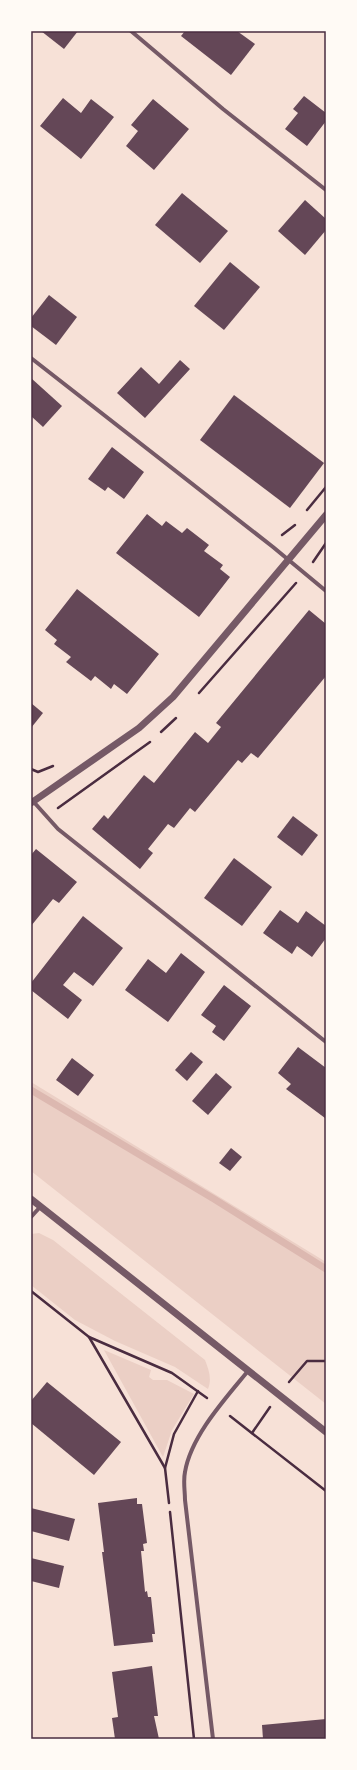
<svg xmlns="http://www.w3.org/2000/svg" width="357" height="1770" viewBox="0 0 357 1770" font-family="Karla,sans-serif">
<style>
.green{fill:#ebcfc5}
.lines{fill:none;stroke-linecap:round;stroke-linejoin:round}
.stream{stroke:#dcb8b0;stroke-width:7}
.building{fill:#644757}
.path{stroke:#4a2c40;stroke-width:2.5}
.minor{stroke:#755966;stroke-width:4}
.tertiary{stroke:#755966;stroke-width:7}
.neatline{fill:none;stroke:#4a2c40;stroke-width:1.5}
</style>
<rect width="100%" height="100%" fill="#f7e1d7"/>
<g class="green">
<path d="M31 1082 326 1262V1404L31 1171Z"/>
<path d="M39 1233 53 1240 205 1360C209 1370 212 1379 208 1389L175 1367 115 1341 75 1320 31 1285V1234Z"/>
<path d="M104 1350 151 1370 149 1377 153 1380H167L194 1394 172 1430 163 1457Z"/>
</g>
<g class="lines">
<path class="stream" d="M31 1090 214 1199 326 1269"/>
</g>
<g class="building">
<path d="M41 31H78L64 49Z"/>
<path d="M185 31H237L255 44 231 75 181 36Z"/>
<path d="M304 96 326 113V121L307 146 285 129 298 113 293 109Z"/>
<path d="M63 98 81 113 91 99 114 117 81 159 40 126Z"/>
<path d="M153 99 189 129 154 170 126 146 138 131 131 125Z"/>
<path d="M182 193 228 231 200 263 155 225Z"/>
<path d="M305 200 326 219V230L305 255 278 231Z"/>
<path d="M230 262 260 287 224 330 194 306Z"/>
<path d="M49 295 77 317 56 345 31 326V318Z"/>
<path d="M180 360 190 369 145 418 117 393 141 367 159 384Z"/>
<path d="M31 378 62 406 43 427 31 416Z"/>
<path d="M234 395 324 463 290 508 200 440Z"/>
<path d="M112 447 144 472 124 499 108 487 105 491 88 479Z"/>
<path d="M147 514 162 526 166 521 182 533 187 528 209 545 204 551 223 565 220 569 230 577 199 617 116 553Z"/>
<path d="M77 589 159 654 127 694 114 684 111 689 95 676 91 681 66 662 71 657 54 644 57 640 45 630Z"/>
<path d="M309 610 326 624V676L258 758 251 753 242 763 238 760 195 812 190 808 174 828 168 824 148 849 153 853 140 869 92 829 104 815 108 819 144 775 154 783 195 732 208 743 221 727 216 723Z"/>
<path d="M31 703 43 713 31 728Z"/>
<path d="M293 816 318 835 302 856 277 837Z"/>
<path d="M36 849 77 882 59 903 53 899 31 926V855Z"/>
<path d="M234 858 272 887 242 926 204 898Z"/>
<path d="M280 910 298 923 306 911 326 926V938L312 957 297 946 292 954 263 933Z"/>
<path d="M83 916 123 948 93 986 74 972 63 985 82 1000 68 1019 31 990V983Z"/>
<path d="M181 953 205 972 168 1022 125 990 148 959 166 973Z"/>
<path d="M224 985 251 1006 224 1041 212 1032 216 1026 201 1015Z"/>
<path d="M298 1047 326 1068 325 1118 286 1089 291 1084 278 1073Z"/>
<path d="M191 1052 203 1062 187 1081 175 1070Z"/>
<path d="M72 1058 94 1075 78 1096 56 1080Z"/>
<path d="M216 1073 232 1087 208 1115 192 1101Z"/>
<path d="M231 1148 242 1157 230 1171 219 1163Z"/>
<path d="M47 1382 121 1442 94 1475 31 1423V1401Z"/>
<path d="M137 1498V1504H142L147 1543 143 1544 144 1551H141L145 1592 147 1591 148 1597H151L155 1634H152L153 1642 114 1646 102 1552H104L98 1503Z"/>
<path d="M31 1508 75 1519 69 1541 31 1531Z"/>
<path d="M31 1558 64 1566 59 1588 31 1581Z"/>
<path d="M152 1666 158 1716H154L159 1739H115L112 1718 118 1717 112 1672Z"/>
<path d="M326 1719V1739H263L262 1725Z"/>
</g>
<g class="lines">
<g class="path">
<path d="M307 510 326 487"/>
<path d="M282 535 295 525"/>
<path d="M313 562 326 543"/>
<path d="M199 693 296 583"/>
<path d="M161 732 176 718"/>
<path d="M31 769 38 772 53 766"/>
<path d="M58 808 150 742"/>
<path d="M31 1291 89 1337 172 1373 207 1398"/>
<path d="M89 1337 165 1468"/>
<path d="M289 1382 307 1361H326"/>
<path d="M230 1416 326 1491"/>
<path d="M252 1433 270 1407"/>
<path d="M169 1503 165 1468 174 1434 198 1391"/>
<path d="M170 1512 194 1739"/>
</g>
<g class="minor">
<path d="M131 31 223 109 326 190"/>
<path d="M31 358 273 547 326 591"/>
<path d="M32 800 58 829 326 1042"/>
<path d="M31 1217 41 1206"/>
<path d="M213 1739 185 1500C185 1491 183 1481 185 1472 191 1436 225 1399 248 1371"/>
</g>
<g class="tertiary">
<path d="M31 803 139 728 173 697 326 515"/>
<path d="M31 1199 326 1432"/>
</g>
</g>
<rect width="357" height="1770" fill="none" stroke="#fffaf5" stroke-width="64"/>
<rect x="32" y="32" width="293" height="1706" class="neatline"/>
</svg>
